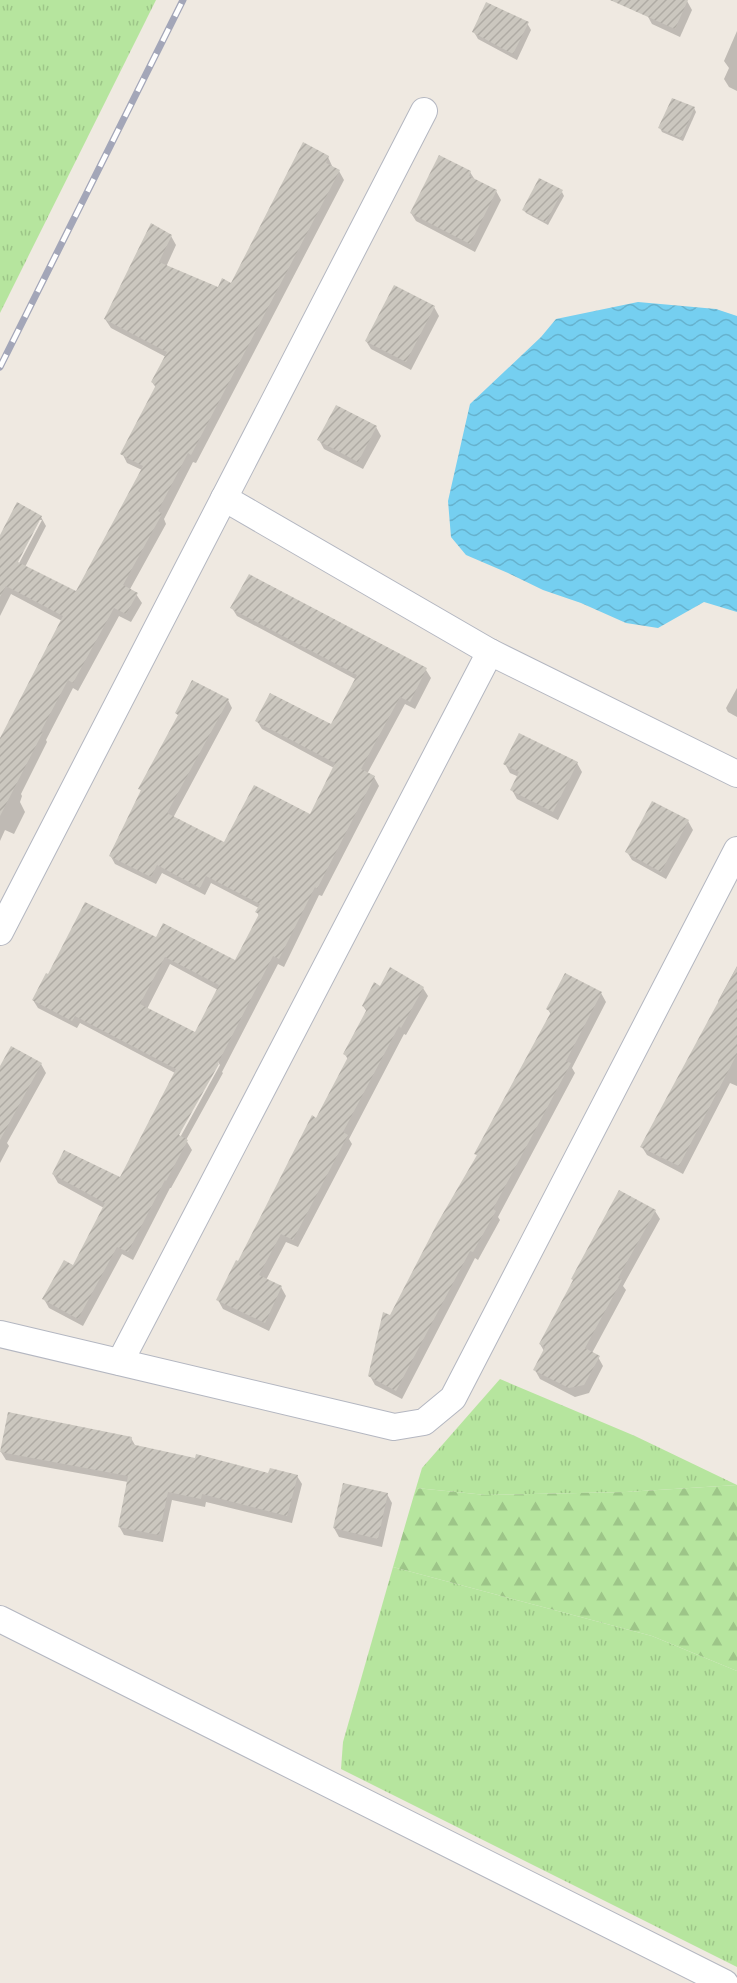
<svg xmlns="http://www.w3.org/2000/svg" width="737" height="1983" viewBox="0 0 737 1983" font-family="Montserrat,sans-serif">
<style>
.grass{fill:url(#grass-tufts)}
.forest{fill:url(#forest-firs)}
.water{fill:url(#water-waves)}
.shadow{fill:#0003;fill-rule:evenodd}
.building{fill:url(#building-hatch);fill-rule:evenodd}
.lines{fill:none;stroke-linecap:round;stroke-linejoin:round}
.street-casing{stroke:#b4b7c1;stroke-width:28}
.street{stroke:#fff;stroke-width:26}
.rail-casing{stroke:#a3a6b8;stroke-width:7}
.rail{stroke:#fff;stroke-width:4.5;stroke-dasharray:14;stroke-linecap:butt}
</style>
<defs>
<pattern id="grass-tufts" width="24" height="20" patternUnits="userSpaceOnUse" patternTransform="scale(1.5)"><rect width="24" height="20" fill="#b6e59e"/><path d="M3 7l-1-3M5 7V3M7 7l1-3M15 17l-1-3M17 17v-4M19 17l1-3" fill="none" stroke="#9dc588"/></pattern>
<pattern id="forest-firs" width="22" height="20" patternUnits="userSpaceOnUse" patternTransform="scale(1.5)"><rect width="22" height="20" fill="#b6e59e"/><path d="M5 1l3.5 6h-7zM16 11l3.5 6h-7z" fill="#9dc588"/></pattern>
<pattern id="water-waves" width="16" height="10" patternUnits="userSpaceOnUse" patternTransform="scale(1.5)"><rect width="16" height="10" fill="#75cff0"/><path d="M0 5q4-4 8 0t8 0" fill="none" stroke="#66b2ce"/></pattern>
<pattern id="building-hatch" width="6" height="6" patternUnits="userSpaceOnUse" patternTransform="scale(1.5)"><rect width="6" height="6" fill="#cbc7bf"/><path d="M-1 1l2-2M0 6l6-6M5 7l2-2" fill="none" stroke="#afaba4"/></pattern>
</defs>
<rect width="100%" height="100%" fill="#efe9e1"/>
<g class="grass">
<path d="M0 0H156L0 313Z"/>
<path d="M500 1379 635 1436 737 1485 626 1492 486 1495 416 1488 422 1468Z"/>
<path d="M393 1567 652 1636 737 1671V1967L341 1769 343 1742Z"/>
</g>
<path class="forest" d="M737 1485V1671L652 1636 393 1567 416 1488 486 1495 626 1492Z"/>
<path class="water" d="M638 302 716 309 737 316V612L704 602 658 628 626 623 581 603 543 590 508 573 466 555 451 537 448 501 470 404 541 337 556 319Z"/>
<g class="shadow">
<path d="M654 0 687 1 692 10 680 37 652 24 647 15Z"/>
<path d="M527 23 531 30 517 60 478 39 474 32Z"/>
<path d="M737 31V91L729 87 724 79 729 68 724 61Z"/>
<path d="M694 108 696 112 683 141 662 132 660 128Z"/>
<path d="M328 157 333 168 339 171 344 180 196 463 193 462 164 519 166 524 129 591 136 594 142 603 131 622 119 616 78 691 73 688 46 740 47 742 21 794 22 796 20 802 25 812 14 834 5 830 0 841V742L62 621 11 594 0 616V539L41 517 46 526 25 567 77 593 142 470 127 463 122 453 156 388 152 382 166 357 111 328 105 319 171 236 176 245 166 267 218 289 232 285ZM38 520H42L16 569 14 568Z"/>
<path d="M470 172 475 180 496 191 501 200 475 252 416 221 411 213Z"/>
<path d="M562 192 564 196 548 225 526 213 523 209Z"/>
<path d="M434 307 439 316 411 370 371 349 366 341Z"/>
<path d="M376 427 381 436 363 469 324 449 319 440Z"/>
<path d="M249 576 426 670 431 678 415 709 405 704 367 774 374 777 379 786 322 896 319 895 284 967 278 964 222 1072 223 1073 186 1140 192 1150 171 1188H170L133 1260 122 1254 83 1326 49 1308 44 1299 74 1268 104 1208 58 1183 53 1174 120 1179 175 1073 80 1023 77 1028 38 1008 33 1000 49 976 156 939 236 962 259 916 257 912 259 908 211 883 205 895 162 873 156 884 115 864 110 855 142 792 140 789 179 717 177 713 228 700 232 708 173 818 225 844 310 817 334 768 262 729 257 721 332 726 357 680 237 616 232 608ZM170 964 218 990 195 1034 147 1009ZM218 1062 220 1065 177 1143 174 1141Z"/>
<path d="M737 688V717L728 712 726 708Z"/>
<path d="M577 763 582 772 558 820 517 799 512 790 519 777 510 773 505 764Z"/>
<path d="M688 821 693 830 666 879 632 860 627 852Z"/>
<path d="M737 966V1086L730 1083 683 1174 647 1155 642 1147 719 1003 718 1001Z"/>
<path d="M380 988H423L428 996 406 1035 404 1034 349 1139 352 1144 298 1247 286 1242 266 1280 281 1287 286 1296 269 1331 223 1309 218 1300 348 1060 345 1054 367 1012 363 1006Z"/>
<path d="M601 993 606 1002 572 1068 575 1073 498 1217 500 1220 478 1260 475 1258 402 1399 375 1385 370 1376 390 1317 478 1157 476 1154 551 1015 548 1009Z"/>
<path d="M41 1064 46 1073 7 1143 9 1146 0 1163V1070Z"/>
<path d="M655 1211 660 1219 623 1286 626 1290 592 1353 598 1357 603 1366 589 1393 575 1397 540 1379 535 1370 544 1351 540 1344Z"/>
<path d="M131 1438 136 1447 270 1475 297 1476 302 1484 292 1523 206 1502 205 1507 172 1500 163 1542 124 1535 119 1526 128 1482 6 1460 1 1452Z"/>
<path d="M387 1494 392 1503 382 1547 339 1537 334 1528Z"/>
</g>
<g class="building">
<path d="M610 0H688L675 29Z"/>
<path d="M486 2 529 22 513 54 472 32Z"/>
<path d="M672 98 695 107 681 138 658 128Z"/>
<path d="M303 142 329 156 326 163 340 170 191 455 188 453 158 511 162 514 123 585 138 593 126 614 114 608 73 683 68 680 41 731 43 732 0 816V738L63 616 6 586 0 597V535L17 502 42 516 18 562 76 591 143 466 120 454 156 385 151 382 167 352 104 319 151 223 172 235 159 262 218 287 222 278 231 283Z"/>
<path d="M439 155 471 171 469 176 497 190 470 244 410 213Z"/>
<path d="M539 178 563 190 546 222 522 210Z"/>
<path d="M394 285 435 306 406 362 365 341Z"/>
<path d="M336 405 377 426 358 462 317 440Z"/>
<path d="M249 574 427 668 410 702 400 697 361 769 375 776 317 889 315 887 279 959 273 956 218 1063 219 1064 179 1135 188 1140 166 1181 165 1180 128 1252 117 1247 78 1319 42 1299 64 1260 73 1265 105 1203 52 1174 64 1150 120 1177 176 1069 75 1016 72 1021 32 1000 46 973 48 974 85 902 156 937 163 923 235 960 259 914 255 912 260 904 206 876 200 888 157 865 151 877 109 856 141 790 138 789 178 715 175 713 192 680 229 699 167 813 224 842 254 785 310 814 335 763 255 721 270 693 331 724 357 675 230 608ZM165 957 219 985 195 1032 140 1004Z"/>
<path d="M519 733 578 762 553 812 510 790 519 772 503 764Z"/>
<path d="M652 801 689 820 661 872 625 852Z"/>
<path d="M390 967 424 987 401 1028 399 1026 343 1132 348 1135 293 1240 281 1234 259 1275 282 1286 265 1323 216 1300 236 1260 238 1261 312 1115 316 1118 348 1057 343 1054 367 1009 362 1006 374 982 380 986Z"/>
<path d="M737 967V1054L679 1166 640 1147Z"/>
<path d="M565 973 602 992 566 1061 571 1063 493 1209 496 1211 473 1252 470 1251 396 1391 368 1376 383 1312 390 1315 438 1222 477 1155 474 1154 551 1012 546 1009Z"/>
<path d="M11 1046 42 1063 0 1140V1066Z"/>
<path d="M619 1190 656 1210 618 1278 622 1280 585 1348 600 1356 584 1385 569 1388 533 1370 545 1347 539 1344 573 1280 571 1279Z"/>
<path d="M8 1412 132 1437 131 1444 195 1458 196 1454 268 1473 270 1468 298 1475 287 1516 202 1494 201 1499 168 1492 159 1535 118 1527 128 1476 0 1452Z"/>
<path d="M343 1483 388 1493 378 1539 333 1528Z"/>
</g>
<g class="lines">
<g class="street-casing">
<g id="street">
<path d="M224 498 490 652 737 774"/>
<path d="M0 932 424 111"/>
<path d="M0 1334 394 1427 424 1422 453 1398 737 850"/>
<path d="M120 1362 490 652"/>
<path d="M0 1619 725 1983"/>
</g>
</g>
<use href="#street" class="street"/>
<g class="rail-casing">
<path id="rail" d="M0 367 183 0"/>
</g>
<use href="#rail" class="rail"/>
</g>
</svg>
